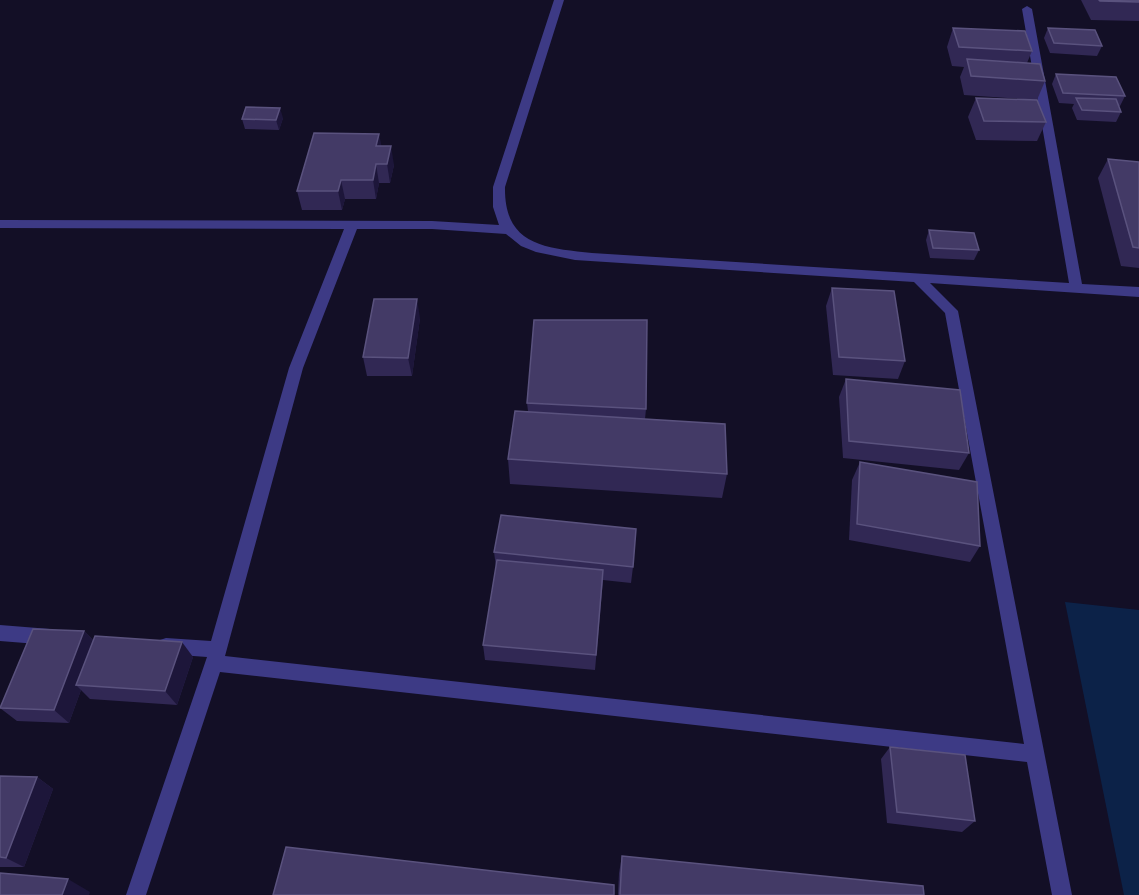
<svg xmlns="http://www.w3.org/2000/svg" width="1139" height="895" viewBox="0 0 1139 895" font-family="'Noto Sans',sans-serif">
<style>
.water{fill:#0c2248}
.lines{fill:none;stroke-linecap:round;stroke-linejoin:round}
.minor{fill:#3d3a85;fill-rule:evenodd}
.wall{fill:#312854}
.shaded-wall{fill:#1d163a}
.building{fill:#433a66;stroke:#5a527e;stroke-width:1.5}
</style>
<rect width="100%" height="100%" fill="#130f26"/>
<path class="water" d="M1065 602 1139 610V895H1124Z"/>
<g class="lines">
<g class="minor">
<path d="M554 0H564L505 187C504 245 544 248 592 253L1069 283 1022 9 1027 6 1032 9 1082 284 1139 287V297L930 283 958 311 1072 895H1052L1027 762 220 672 146 895H126L207 657 166 654 160 652 157 646 160 640 166 638 211 641 289 368 344 229 0 228V220L432 221 499 225 493 207V187ZM357 229H432L506 234 521 246 536 252 575 260 914 282 945 313 1024 744 225 656 303 368Z"/>
<path d="M0 625 50 629 56 631 59 637 56 643 50 645 0 641Z"/>
</g>
</g>
<g class="wall">
<path d="M1081 0H1139V21L1091 20Z"/>
<path d="M953 28 1032 51 1027 63 1045 81 1037 100 964 95 960 77 964 67 952 66 947 47Z"/>
<path d="M1048 28 1102 46 1097 56 1050 53 1044 38Z"/>
<path d="M1056 74 1125 96 1120 106H1119L1121 112 1116 122 1077 120 1072 108 1074 104 1059 103 1052 84Z"/>
<path d="M976 98 1046 122 1037 141 976 140 968 117Z"/>
<path d="M283 118 279 130 245 129 242 119Z"/>
<path d="M382 146 394 165 390 183H379L376 199H345L342 210H302L297 191Z"/>
<path d="M1108 159 1139 162V268L1121 266 1098 178Z"/>
<path d="M929 230 979 250 974 260 930 258 926 240Z"/>
<path d="M832 288 905 361 898 379 833 375 826 306Z"/>
<path d="M420 318 412 376H367L363 357Z"/>
<path d="M846 379 969 453 959 470 843 458 839 397Z"/>
<path d="M527 403 646 409 645 419 727 474 722 498 510 484 508 459 528 411Z"/>
<path d="M860 462 980 546 970 562 849 540 852 480Z"/>
<path d="M494 552 633 567 631 583 603 580 595 670 485 660 483 645 496 567Z"/>
<path d="M84 631 94 641 193 657 177 705 90 699 81 690 69 723 17 721 0 708Z"/>
<path d="M890 747 975 821 962 832 887 823 881 759Z"/>
<path d="M0 776 37 777 53 789 24 867H0Z"/>
<path d="M622 856 924 895H618L619 873Z"/>
</g>
<g class="shaded-wall">
<path d="M280 108 283 118 279 130 276 120Z"/>
<path d="M379 134 383 153 380 165 376 146Z"/>
<path d="M391 146 394 165 390 183 387 164Z"/>
<path d="M376 164 379 183 376 199 373 180Z"/>
<path d="M341 180 345 199 342 210 338 191Z"/>
<path d="M417 299 420 318 412 376 408 358Z"/>
<path d="M84 631 98 646 76 685 81 690 69 723 54 710Z"/>
<path d="M182 642 193 657 177 705 165 691Z"/>
<path d="M37 777 53 789 24 867 6 858Z"/>
<path d="M68 879 90 892 89 895H62Z"/>
</g>
<g class="building">
<path d="M1099 0H1139V2L1100 1Z"/>
<path d="M953 28 1025 31 1032 51 959 47Z"/>
<path d="M1048 28 1095 30 1102 46 1054 43Z"/>
<path d="M967 59 1040 64 1045 81 971 76Z"/>
<path d="M1056 74 1116 77 1125 96 1063 93Z"/>
<path d="M976 98 1037 100 1046 122 984 121Z"/>
<path d="M1076 98 1116 99 1121 112 1082 110Z"/>
<path d="M246 107 280 108 276 120 242 119Z"/>
<path d="M314 133 379 134 376 146H391L387 164H376L373 180H341L338 191H297Z"/>
<path d="M1108 159 1139 162V248L1133 247Z"/>
<path d="M929 230 974 233 979 250 933 248Z"/>
<path d="M832 288 894 291 905 361 839 357Z"/>
<path d="M374 299H417L408 358 363 357Z"/>
<path d="M534 320H647L646 409 527 403Z"/>
<path d="M846 379 960 390 969 453 849 441Z"/>
<path d="M515 411 725 424 727 474 508 459Z"/>
<path d="M860 462 977 482 980 546 857 524Z"/>
<path d="M501 515 636 529 633 567 494 552Z"/>
<path d="M497 560 603 570 596 655 483 645Z"/>
<path d="M33 629 84 631 54 710 0 708Z"/>
<path d="M95 636 182 642 165 691 76 685Z"/>
<path d="M890 747 965 755 975 821 897 812Z"/>
<path d="M0 776 37 777 6 858 0 857Z"/>
<path d="M286 847 614 885V895H273Z"/>
<path d="M622 856 923 886 924 895H620Z"/>
<path d="M0 873 68 879 62 895H0Z"/>
</g>
</svg>
